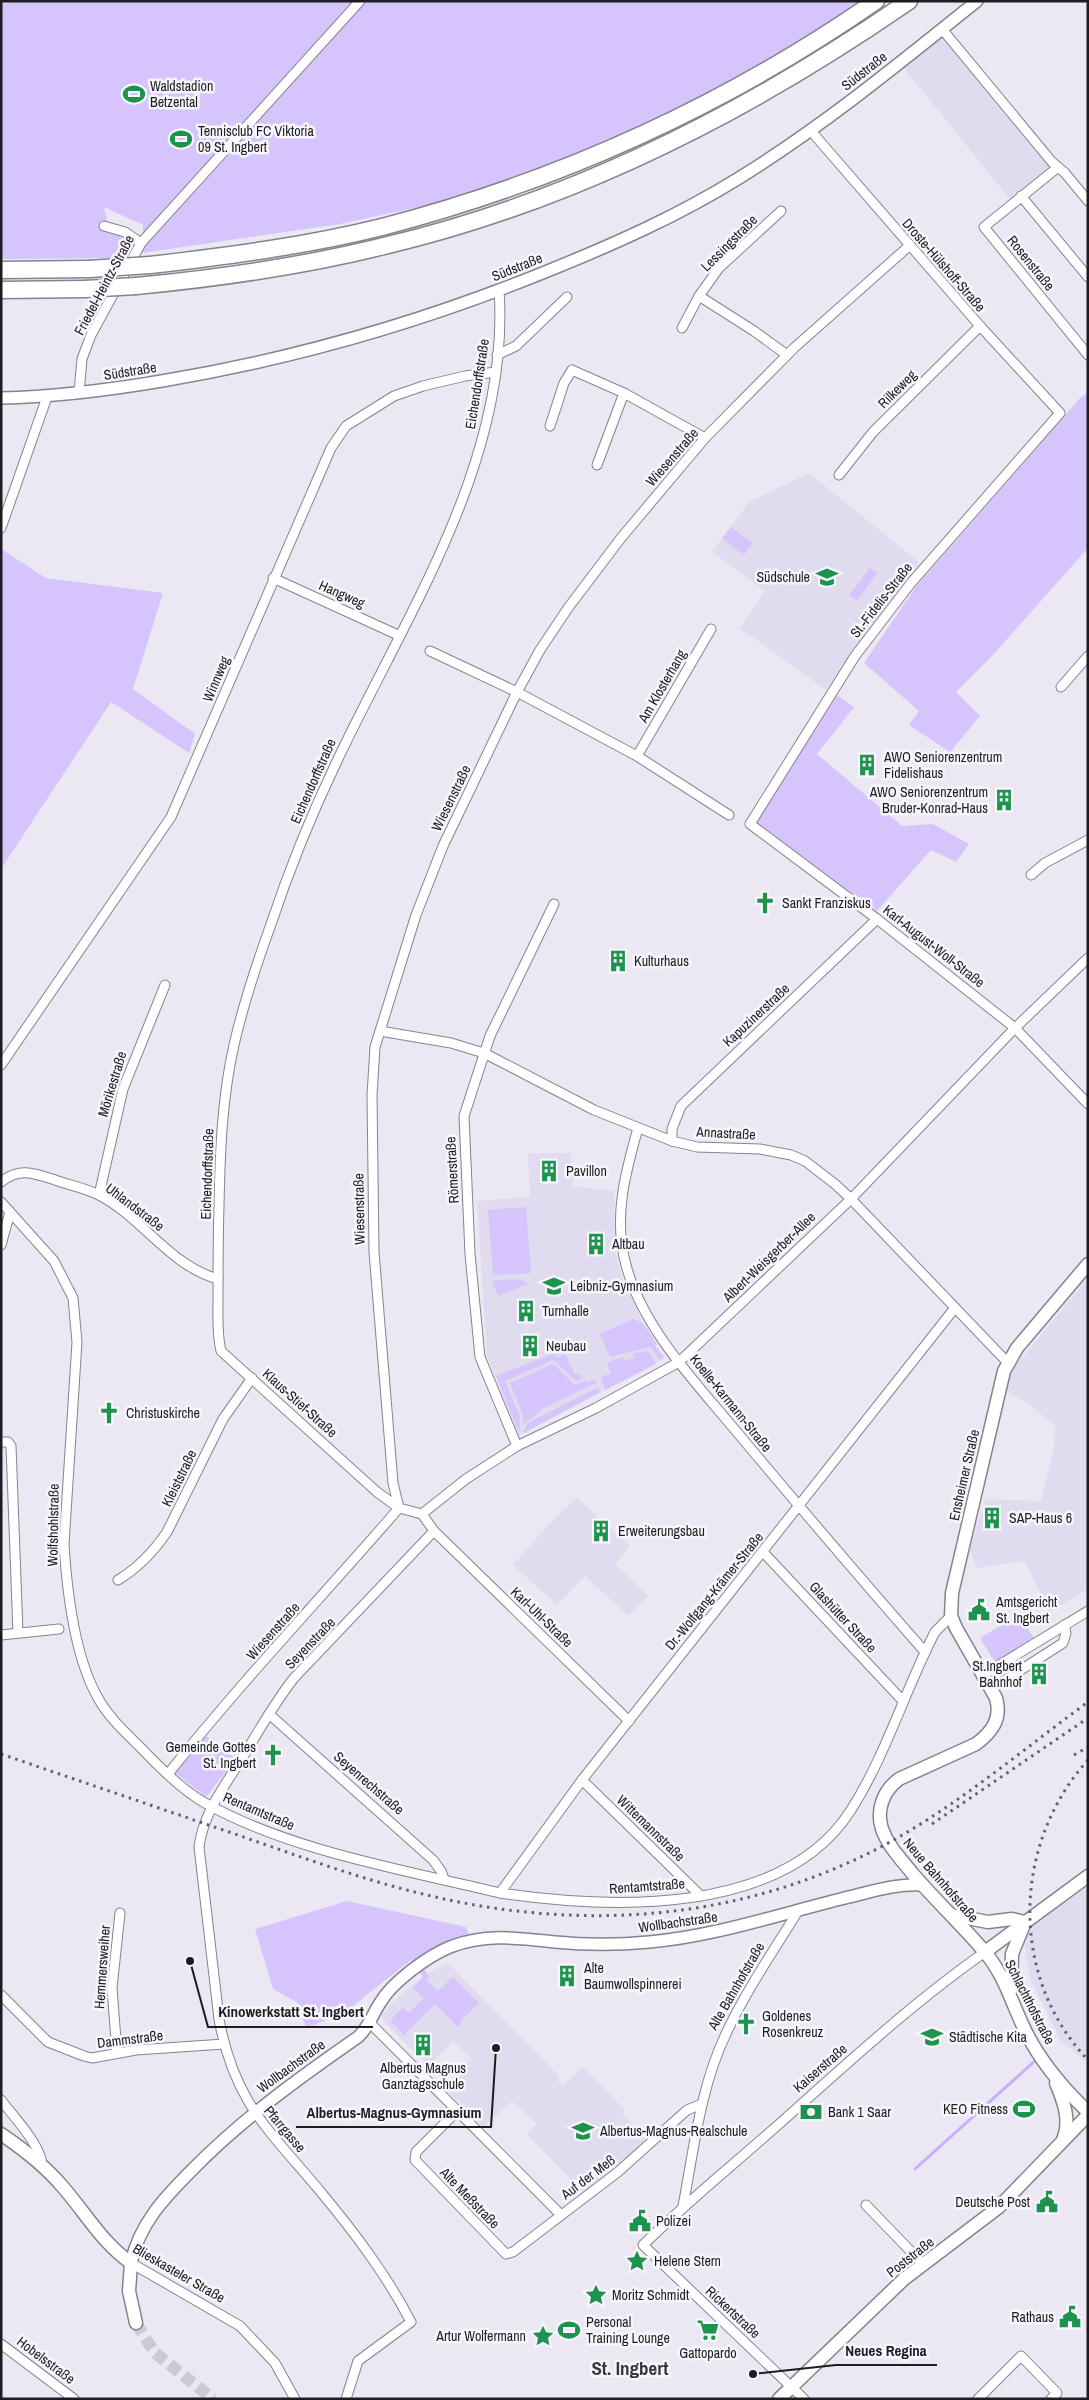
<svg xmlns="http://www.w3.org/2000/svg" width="1089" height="2400" viewBox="0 0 1089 2400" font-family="'Archivo Narrow',sans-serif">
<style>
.built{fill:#e0dbee}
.green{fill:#d5c5fc}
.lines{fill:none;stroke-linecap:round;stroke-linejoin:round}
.stream{stroke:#c8b0fe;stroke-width:3}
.secondary-tunnel{stroke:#ccc9d4;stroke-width:12;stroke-dasharray:12 6;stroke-linecap:butt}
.minor-casing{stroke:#86838e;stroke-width:11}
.tertiary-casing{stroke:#86838e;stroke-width:14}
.secondary-casing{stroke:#86838e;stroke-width:15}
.motorway-casing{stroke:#86838e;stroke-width:19}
.minor{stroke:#fff;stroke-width:9}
.tertiary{stroke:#fff;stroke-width:11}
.secondary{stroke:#fff;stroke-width:12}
.motorway{stroke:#fff;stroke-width:16}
.rail{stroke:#636168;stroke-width:3;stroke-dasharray:2.5 5;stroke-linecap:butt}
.motorway-bridge-casing{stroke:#86838e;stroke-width:19;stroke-linecap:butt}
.motorway-bridge{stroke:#fff;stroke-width:16}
.labels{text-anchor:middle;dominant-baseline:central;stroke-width:5;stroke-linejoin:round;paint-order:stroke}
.street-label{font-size:14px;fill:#1d1c20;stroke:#f8f6fd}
.poi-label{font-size:14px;fill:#1d1c20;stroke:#f8f6fd;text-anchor:start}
.district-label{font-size:19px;font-weight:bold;fill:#393640;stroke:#f8f6fd}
.leader{fill:none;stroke:#1d1c20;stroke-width:2}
.callout-dot{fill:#1d1c20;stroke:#f8f6fd;stroke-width:2}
.callout-label{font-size:15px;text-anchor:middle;font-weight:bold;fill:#1d1c20;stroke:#f8f6fd;stroke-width:5;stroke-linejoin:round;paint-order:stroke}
</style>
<rect width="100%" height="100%" fill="#ebe8f4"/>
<g class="built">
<path d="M942 29 1057 168 1013 203 899 62Z"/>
<path d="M809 473 919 562 826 690 740 628 765 591 712 552 749 502Z"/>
<path d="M528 1153H571L573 1186 614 1191 615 1250 622 1277 643 1323 657 1344 655 1346 664 1357 656 1364 519 1435 487 1356 477 1201 530 1197Z"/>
<path d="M1088 1278V1589L1049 1612 1025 1561 976 1568 970 1549 985 1499 1041 1501 1054 1446 1055 1426 1033 1407 1004 1389 1012 1370Z"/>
<path d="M577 1498 630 1546 615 1564 648 1596 629 1616 585 1576 557 1605 513 1565 553 1520Z"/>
<path d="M1088 1883V2063L1061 2041 1030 1979 1022 1926Z"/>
<path d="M448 1963 560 2077 557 2080 563 2086 583 2067 625 2110 622 2113 647 2141 583 2192 527 2134 537 2124 512 2101 483 2127 443 2086 472 2059 453 2042 428 2065 383 2021 382 2015 388 2007 409 1987 431 1971Z"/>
</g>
<g class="green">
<path d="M1 1H864L708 98 586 154 474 195 340 224 142 253 143 225 104 207 110 232 138 239 122 258 1 259Z"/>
<path d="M1088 392V548L992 656 956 692 980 716 950 752 909 725 919 711 864 663 916 587 1080 398Z"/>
<path d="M731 527 753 543 744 555 722 538Z"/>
<path d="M1 549 46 578 163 593 133 689 195 734 189 753 111 702 1 869Z"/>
<path d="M870 568 877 573 857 601 849 595Z"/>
<path d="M833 692 854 707 817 754 902 826 933 824 969 844 956 862 931 850 877 911 757 823Z"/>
<path d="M526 1207 531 1273 493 1275 488 1210Z"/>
<path d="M521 1279 528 1284 498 1296 492 1281Z"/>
<path d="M633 1319 643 1323 657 1344 655 1346 664 1357 661 1361 650 1347 610 1357 600 1334Z"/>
<path d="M648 1351 656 1364 605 1390 601 1377 611 1373 607 1363 623 1357 625 1361 634 1358 633 1353Z"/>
<path d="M555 1353 557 1357 565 1354 575 1375 580 1374 582 1379 576 1381 553 1360 505 1381 520 1416 519 1433 496 1376Z"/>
<path d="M553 1364 575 1385 586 1380 588 1383 595 1380 596 1383 544 1408 523 1424V1415L510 1383Z"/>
<path d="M598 1387 600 1392 522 1434 528 1423Z"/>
<path d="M1019 1615 1034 1638 995 1662 980 1638Z"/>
<path d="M206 1736 236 1759 206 1797 174 1772Z"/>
<path d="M347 1901 466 1927 469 1937 416 1958 429 1976 427 1980 438 1991 453 1977 479 2003 460 2021 461 2023 458 2027 435 2004 404 2035 390 2021 403 2007 409 2013 424 1998 413 1988 423 1977 411 1960 344 2013 306 2028 298 2003 273 1989 255 1929Z"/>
</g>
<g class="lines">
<path class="stream" d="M915 2169 1037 2059"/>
<path class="secondary-tunnel" d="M136 2323 154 2352 213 2399"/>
<g class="minor-casing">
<g id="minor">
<path d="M942 29 1052 162 1065 173 1088 201"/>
<path d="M811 131 980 326 1060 413 911 583 855 656 750 824 877 919 1015 1028 1088 1104"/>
<path d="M1057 168 984 227 1088 355"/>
<path d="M1021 196 1088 277"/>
<path d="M104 226 125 232 141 243"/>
<path d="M699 296 719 268 781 211"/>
<path d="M682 328 699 296 754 331 787 355"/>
<path d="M497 355 516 346 567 297"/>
<path d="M79 393 82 359 91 335 141 243 360 1"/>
<path d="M550 426 564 383 572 370 624 393"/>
<path d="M597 465 624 393 705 438"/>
<path d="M839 475 873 432 980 326"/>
<path d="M1 528 47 397"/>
<path d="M273 578 398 635"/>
<path d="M430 651 517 692 637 756 711 629"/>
<path d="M1061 687 1088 656"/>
<path d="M637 756 729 815"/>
<path d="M1031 875 1045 863 1088 840"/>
<path d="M380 1031 451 1043 484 1053 594 1110 672 1141 697 1147 760 1149 791 1155 805 1161 835 1184 851 1199 1008 1363"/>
<path d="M1 1065 171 817 331 448 346 426 394 396 423 386 465 376 496 372"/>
<path d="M638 1128C625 1174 613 1218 626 1265 642 1327 696 1383 736 1431 798 1505 861 1579 925 1652"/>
<path d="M672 1141V1129L681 1106 877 919"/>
<path d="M1 1182C19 1167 34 1173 55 1180 69 1185 85 1188 99 1195 142 1217 170 1266 218 1279"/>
<path d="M99 1195 123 1089 165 985"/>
<path d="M1 1202 54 1261 73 1298 77 1342 64 1544C67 1592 74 1656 98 1698 109 1718 126 1733 142 1749 160 1768 182 1790 205 1803 291 1851 405 1870 500 1893 609 1909 783 1917 851 1810 886 1755 905 1690 935 1632L951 1616"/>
<path d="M1 1245 10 1212"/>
<path d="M1 1442H8L11 1446 18 1633"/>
<path d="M517 1446 480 1357 470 1254 464 1116 490 1036 554 904"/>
<path d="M399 1508 393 1483 374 1252 372 1095 375 1047 416 915 443 846 517 692 540 650 568 608 621 538 705 438 794 348 909 246"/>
<path d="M422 1514 399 1508 377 1492 221 1351C217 1335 218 1319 218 1302 218 1270 218 1238 219 1206 220 1152 222 1098 234 1045 243 1005 256 966 270 927 289 870 311 815 337 761 406 615 511 459 499 290"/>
<path d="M422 1514 466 1479 517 1446 596 1408 679 1362 851 1199 1015 1028 1088 958"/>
<path d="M422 1514 434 1531 629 1721"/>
<path d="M763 1552 903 1701"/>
<path d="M118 1580C138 1568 154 1551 167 1532L223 1419 252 1378"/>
<path d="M1 1635 59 1629"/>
<path d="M983 1675 1088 1611"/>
<path d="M991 1689 1063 1643 1066 1633 1064 1625"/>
<path d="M269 1714 433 1860 441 1871 444 1879"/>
<path d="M168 1774C241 1682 322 1597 399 1508"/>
<path d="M582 1780 701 1896"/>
<path d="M500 1893 582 1780 954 1309"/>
<path d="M1 1995 48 2042 84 2056 92 2058 136 2050 224 2044"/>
<path d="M370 2023 561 2215"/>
<path d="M117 2053 112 1988 120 1913"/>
<path d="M1 2100C13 2116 41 2145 42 2165"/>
<path d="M457 2111 416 2152 415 2160 506 2254 513 2252 618 2172 687 2110 702 2104"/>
<path d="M866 2205 923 2264"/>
<path d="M683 2206C694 2149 700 2089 725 2036 745 1992 773 1952 798 1911"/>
<path d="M131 2263 240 2326 275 2363 295 2399"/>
<path d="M1 2344 74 2399"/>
<path d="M346 2399 358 2361 411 2322C386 2274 354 2232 320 2191 269 2130 234 2102 219 2019L199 1847C203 1813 226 1784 244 1755 260 1729 275 1702 294 1678L434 1531"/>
<path d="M804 2399 643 2245C689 2200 739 2160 787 2117 851 2060 915 2001 985 1952"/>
<path d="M978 2399 1021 2356 1057 2393 1051 2399"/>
</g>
</g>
<g class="tertiary-casing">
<g id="tertiary">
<path d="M1 398C56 397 108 390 162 381 293 359 422 322 545 272 612 245 678 216 739 178 823 126 900 63 977 1"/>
<path d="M131 2263C139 2224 165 2197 192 2170 242 2119 299 2078 358 2037 369 2027 372 2015 380 2003 392 1982 428 1956 450 1947 485 1933 519 1938 555 1942 586 1945 618 1945 649 1942 715 1936 777 1915 841 1899 867 1893 896 1883 923 1885"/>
</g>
</g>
<g class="secondary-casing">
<g id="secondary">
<path d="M1088 1264 1017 1348 1004 1371 952 1593 951 1616 956 1628 996 1698C1002 1719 992 1732 976 1744L899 1779C883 1791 876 1810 882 1829 888 1846 901 1859 912 1873 935 1900 961 1924 984 1951 1004 1974 1011 2001 1024 2028 1038 2058 1064 2089 1088 2112"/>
<path d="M951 1915 988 1922 1012 1919 1025 1922"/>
<path d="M985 1952 1088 1876"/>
<path d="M1011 1989 1012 1954 1025 1922"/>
<path d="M1056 2083C1064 2102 1071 2121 1063 2140"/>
<path d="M1 2134C23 2149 45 2166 62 2186 85 2212 102 2243 131 2263L129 2291 136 2323"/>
<path d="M779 2399 904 2279 999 2207 1088 2115"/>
</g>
</g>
<g class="motorway-casing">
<g id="motorway">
<path d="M150 265C227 256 306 246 382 227 558 181 726 105 876 1"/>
<path d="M1 270 89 269"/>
<path d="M136 286C220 278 305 266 388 245 576 200 750 111 909 1"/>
<path d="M1 290 85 289"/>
</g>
</g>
<use href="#minor" class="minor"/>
<use href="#tertiary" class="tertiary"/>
<use href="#secondary" class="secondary"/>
<use href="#motorway" class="motorway"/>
<g class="rail">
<path d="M1 1754C77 1780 153 1806 229 1832 296 1855 362 1880 431 1896 580 1931 733 1921 871 1852 949 1813 1018 1753 1088 1702"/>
<path d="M1074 1755 1088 1747"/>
<path d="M1088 1760C1012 1844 1009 1977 1088 2060"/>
<path d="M932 1824 1088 1718"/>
</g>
<g class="motorway-bridge-casing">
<g id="motorway-bridge">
<path d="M89 269 150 265"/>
<path d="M85 289 136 286"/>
</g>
</g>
<use href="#motorway-bridge" class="motorway-bridge"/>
</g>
<defs>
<g id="stadium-bare" transform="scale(1.725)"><path d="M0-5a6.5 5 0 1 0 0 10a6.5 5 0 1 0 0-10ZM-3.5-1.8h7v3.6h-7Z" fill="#1e934e" stroke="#f8f6fd" stroke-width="2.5" paint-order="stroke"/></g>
<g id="school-bare" transform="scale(1.725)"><path d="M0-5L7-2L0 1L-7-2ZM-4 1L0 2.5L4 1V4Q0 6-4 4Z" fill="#1e934e" stroke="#f8f6fd" stroke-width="2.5" paint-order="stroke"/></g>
<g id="building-bare" transform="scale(1.725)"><path d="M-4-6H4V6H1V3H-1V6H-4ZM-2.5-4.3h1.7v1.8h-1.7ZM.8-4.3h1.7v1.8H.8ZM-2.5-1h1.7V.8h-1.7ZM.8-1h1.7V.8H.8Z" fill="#1e934e" stroke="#f8f6fd" stroke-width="2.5" paint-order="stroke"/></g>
<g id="church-bare" transform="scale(1.725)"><path d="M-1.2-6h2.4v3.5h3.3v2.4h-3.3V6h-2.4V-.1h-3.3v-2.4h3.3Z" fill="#1e934e" stroke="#f8f6fd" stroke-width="2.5" paint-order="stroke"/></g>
<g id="civic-bare" transform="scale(1.725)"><path d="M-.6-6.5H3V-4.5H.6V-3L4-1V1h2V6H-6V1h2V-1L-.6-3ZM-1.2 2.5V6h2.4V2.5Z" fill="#1e934e" stroke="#f8f6fd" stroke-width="2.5" paint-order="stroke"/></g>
<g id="bank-bare" transform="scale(1.725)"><path d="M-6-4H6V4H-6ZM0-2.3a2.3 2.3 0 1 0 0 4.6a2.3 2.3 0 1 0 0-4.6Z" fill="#1e934e" stroke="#f8f6fd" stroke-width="2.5" paint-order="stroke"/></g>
<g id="sight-bare" transform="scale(1.725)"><path d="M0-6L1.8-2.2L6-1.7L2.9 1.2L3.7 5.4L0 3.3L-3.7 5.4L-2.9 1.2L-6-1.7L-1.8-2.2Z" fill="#1e934e" stroke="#f8f6fd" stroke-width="2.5" paint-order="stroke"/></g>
<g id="supermarket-bare" transform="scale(1.725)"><path d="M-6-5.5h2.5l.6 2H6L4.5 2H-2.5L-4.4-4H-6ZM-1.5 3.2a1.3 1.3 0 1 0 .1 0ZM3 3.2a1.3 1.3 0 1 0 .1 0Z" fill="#1e934e" stroke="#f8f6fd" stroke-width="2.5" paint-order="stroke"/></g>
</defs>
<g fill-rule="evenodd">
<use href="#stadium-bare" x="134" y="94"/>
<use href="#stadium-bare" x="181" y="139"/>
<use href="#school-bare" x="827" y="577"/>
<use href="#building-bare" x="867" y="765"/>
<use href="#building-bare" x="1004" y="800"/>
<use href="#church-bare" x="765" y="903"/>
<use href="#building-bare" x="618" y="961"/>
<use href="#building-bare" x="549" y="1171"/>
<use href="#building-bare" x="596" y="1244"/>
<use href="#school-bare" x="554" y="1286"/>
<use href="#building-bare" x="526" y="1311"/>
<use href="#building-bare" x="530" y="1346"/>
<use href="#church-bare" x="109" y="1413"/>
<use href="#building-bare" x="992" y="1518"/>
<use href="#building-bare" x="601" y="1531"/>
<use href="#civic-bare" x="979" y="1610"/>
<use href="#building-bare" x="1039" y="1674"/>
<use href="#church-bare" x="273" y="1755"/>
<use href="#building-bare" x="567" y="1976"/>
<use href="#church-bare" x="746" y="2024"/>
<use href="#school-bare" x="932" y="2037"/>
<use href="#building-bare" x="423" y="2045"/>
<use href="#stadium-bare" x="1024" y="2109"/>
<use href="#bank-bare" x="811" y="2112"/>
<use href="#school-bare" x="583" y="2131"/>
<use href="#civic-bare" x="1047" y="2202"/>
<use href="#civic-bare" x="640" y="2221"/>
<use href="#sight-bare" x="637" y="2261"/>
<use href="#sight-bare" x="596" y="2295"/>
<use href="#civic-bare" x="1070" y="2317"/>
<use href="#stadium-bare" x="569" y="2330"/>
<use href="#supermarket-bare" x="708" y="2330"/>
<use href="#sight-bare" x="543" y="2336"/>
</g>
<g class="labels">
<g class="street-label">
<text transform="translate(864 71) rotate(-38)">Südstraße</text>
<text transform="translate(729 243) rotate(-45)">Lessingstraße</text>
<text transform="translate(1031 263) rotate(51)">Rosenstraße</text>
<text transform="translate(944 265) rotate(49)">Droste-Hülshoff-Straße</text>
<text transform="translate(517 267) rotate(-22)">Südstraße</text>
<text transform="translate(104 285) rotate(-62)">Friedel-Heintz-Straße</text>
<text transform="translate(130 371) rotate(-9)">Südstraße</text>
<text transform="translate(477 384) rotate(-81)">Eichendorffstraße</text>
<text transform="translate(897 389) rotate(-45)">Rilkeweg</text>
<text transform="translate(672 457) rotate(-49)">Wiesenstraße</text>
<text transform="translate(342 594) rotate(24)">Hangweg</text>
<text transform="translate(881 600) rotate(-52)">St.-Fidelis-Straße</text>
<text transform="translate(216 679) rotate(-67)">Winnweg</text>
<text transform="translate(662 686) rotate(-60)">Am Klosterhang</text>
<text transform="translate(313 781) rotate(-66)">Eichendorffstraße</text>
<text transform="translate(451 798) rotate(-64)">Wiesenstraße</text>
<text transform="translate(934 946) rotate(38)">Karl-August-Woll-Straße</text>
<text transform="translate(756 1015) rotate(-43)">Kapuzinerstraße</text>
<text transform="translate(112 1084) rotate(-73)">Mörikestraße</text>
<text transform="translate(726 1133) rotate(3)">Annastraße</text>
<text transform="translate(452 1170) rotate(-93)">Römerstraße</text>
<text transform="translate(207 1174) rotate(-88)">Eichendorffstraße</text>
<text transform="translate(135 1207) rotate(37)">Uhlandstraße</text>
<text transform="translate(359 1209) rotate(-91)">Wiesenstraße</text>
<text transform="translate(769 1257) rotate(-44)">Albert-Weisgerber-Allee</text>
<text transform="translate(300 1403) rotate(42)">Klaus-Stief-Straße</text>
<text transform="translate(731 1403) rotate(51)">Koelle-Karmann-Straße</text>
<text transform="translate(964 1475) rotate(-77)">Ensheimer Straße</text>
<text transform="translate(179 1478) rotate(-64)">Kleiststraße</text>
<text transform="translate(53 1525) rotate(-89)">Wolfshohlstraße</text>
<text transform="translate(714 1591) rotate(-51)">Dr.-Wolfgang-Krämer-Straße</text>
<text transform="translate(542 1617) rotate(44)">Karl-Uhl-Straße</text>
<text transform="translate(843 1617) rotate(47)">Glashütter Straße</text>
<text transform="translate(273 1631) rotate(-48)">Wiesenstraße</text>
<text transform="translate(310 1643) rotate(-46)">Seyenstraße</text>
<text transform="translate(369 1783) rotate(41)">Seyenrechstraße</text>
<text transform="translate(259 1811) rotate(23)">Rentamtstraße</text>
<text transform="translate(651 1828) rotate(44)">Wittemannstraße</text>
<text transform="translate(941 1880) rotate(49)">Neue Bahnhofstraße</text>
<text transform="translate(647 1886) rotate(-4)">Rentamtstraße</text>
<text transform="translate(678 1922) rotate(-8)">Wollbachstraße</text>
<text transform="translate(102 1967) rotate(-86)">Hemmersweiher</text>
<text transform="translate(736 1986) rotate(-60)">Alte Bahnhofstraße</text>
<text transform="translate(1030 2002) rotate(63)">Schlachthofstraße</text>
<text transform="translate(130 2039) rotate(-7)">Dammstraße</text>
<text transform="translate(291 2066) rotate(-36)">Wollbachstraße</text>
<text transform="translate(820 2068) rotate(-41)">Kaiserstraße</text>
<text transform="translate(285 2129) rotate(50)">Pfarrgasse</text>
<text transform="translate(588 2177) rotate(-37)">Auf der Meß</text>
<text transform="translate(470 2198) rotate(46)">Alte Meßstraße</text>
<text transform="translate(910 2257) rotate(-38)">Poststraße</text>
<text transform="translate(179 2273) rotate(30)">Blieskasteler Straße</text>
<text transform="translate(733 2312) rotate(43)">Rickertstraße</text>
<text transform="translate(46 2360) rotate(37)">Hobelsstraße</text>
</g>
<g class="poi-label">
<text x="150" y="86">Waldstadion<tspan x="150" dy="16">Betzental</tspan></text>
<text x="198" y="131">Tennisclub FC Viktoria<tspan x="198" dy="16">09 St. Ingbert</tspan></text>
<text x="810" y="577" text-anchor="end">Südschule</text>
<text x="884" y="757">AWO Seniorenzentrum<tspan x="884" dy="16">Fidelishaus</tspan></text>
<text x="988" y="792" text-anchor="end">AWO Seniorenzentrum<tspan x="988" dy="16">Bruder-Konrad-Haus</tspan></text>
<text x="782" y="903">Sankt Franziskus</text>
<text x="634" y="961">Kulturhaus</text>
<text x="566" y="1171">Pavillon</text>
<text x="612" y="1244">Altbau</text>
<text x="570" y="1286">Leibniz-Gymnasium</text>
<text x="542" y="1311">Turnhalle</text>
<text x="546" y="1346">Neubau</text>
<text x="126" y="1413">Christuskirche</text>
<text x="1009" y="1518">SAP-Haus 6</text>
<text x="618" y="1531">Erweiterungsbau</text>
<text x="996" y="1602">Amtsgericht<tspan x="996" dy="16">St. Ingbert</tspan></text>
<text x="1022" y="1666" text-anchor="end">St.Ingbert<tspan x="1022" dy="16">Bahnhof</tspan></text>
<text x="256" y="1747" text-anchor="end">Gemeinde Gottes<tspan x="256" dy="16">St. Ingbert</tspan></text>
<text x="584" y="1968">Alte<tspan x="584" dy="16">Baumwollspinnerei</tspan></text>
<text x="762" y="2016">Goldenes<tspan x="762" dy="16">Rosenkreuz</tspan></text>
<text x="949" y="2037">Städtische Kita</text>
<text x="423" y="2068" text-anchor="middle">Albertus Magnus<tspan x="423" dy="16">Ganztagsschule</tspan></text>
<text x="1008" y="2109" text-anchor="end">KEO Fitness</text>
<text x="828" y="2112">Bank 1 Saar</text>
<text x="600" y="2131">Albertus-Magnus-Realschule</text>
<text x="1030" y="2202" text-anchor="end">Deutsche Post</text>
<text x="656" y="2221">Polizei</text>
<text x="654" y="2261">Helene Stern</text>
<text x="612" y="2295">Moritz Schmidt</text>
<text x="1054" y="2317" text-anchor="end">Rathaus</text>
<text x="586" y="2322">Personal<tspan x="586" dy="16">Training Lounge</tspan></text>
<text x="526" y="2336" text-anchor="end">Artur Wolfermann</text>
<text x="708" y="2353" text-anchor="middle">Gattopardo</text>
</g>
<g class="district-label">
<text x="630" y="2368">St. Ingbert</text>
</g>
</g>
<path class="leader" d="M190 1961L208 2027H373M496 2048L491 2127H296M753 2374L836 2365H937"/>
<g class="callout-dot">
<circle cx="190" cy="1961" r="5"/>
<circle cx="496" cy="2048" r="5"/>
<circle cx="753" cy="2374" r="5"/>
</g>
<g class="callout-label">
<text x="291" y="2017">Kinowerkstatt St. Ingbert</text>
<text x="394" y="2118">Albertus-Magnus-Gymnasium</text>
<text x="886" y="2356">Neues Regina</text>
</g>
<rect width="1089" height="2400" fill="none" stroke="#1d1c20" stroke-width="5"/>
</svg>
